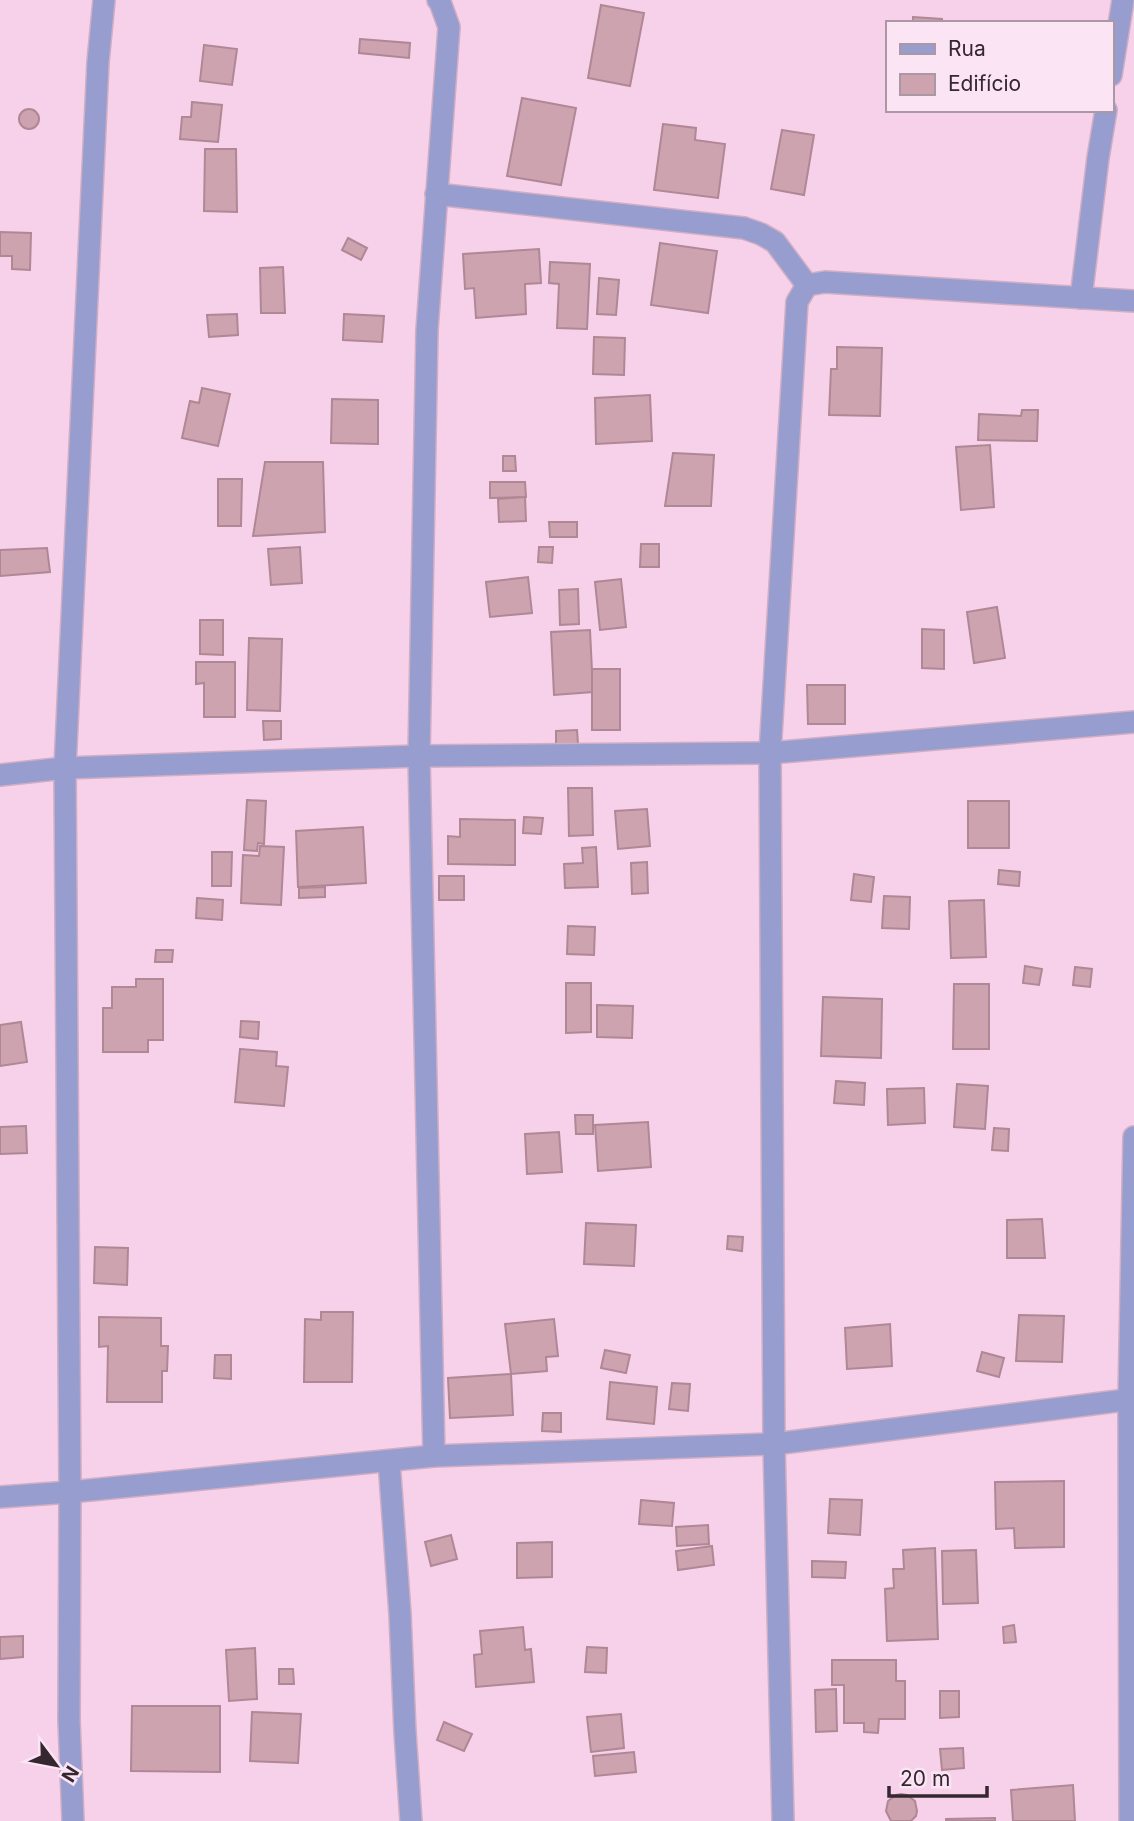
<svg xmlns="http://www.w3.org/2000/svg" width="1134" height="1821" viewBox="0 0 1134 1821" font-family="Inter,sans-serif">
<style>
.building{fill:#cda3af;stroke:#b08794;stroke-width:2}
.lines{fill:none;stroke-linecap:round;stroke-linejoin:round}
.street-casing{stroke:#d0afc5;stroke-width:24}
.street{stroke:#979dce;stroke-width:21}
</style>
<rect width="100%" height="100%" fill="#f7d1ea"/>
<g class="building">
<path d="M601 5 644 13 630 86 588 78Z"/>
<path d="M913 17 942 19V23H913Z"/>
<path d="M360 39 410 43 409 58 359 53Z"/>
<path d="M204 45 237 49 232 85 200 81Z"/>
<path d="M522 98 576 108 561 185 507 176Z"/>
<path d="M192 102 222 105 218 142 180 139 182 117H191Z"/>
<circle cx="29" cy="119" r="10"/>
<path d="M663 124 696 128 695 140 725 144 718 198 654 190Z"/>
<path d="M782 130 814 135 804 195 771 189Z"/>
<path d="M205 149H236L237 212 204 211Z"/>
<path d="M0 232 31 233 30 270 12 269V256H0Z"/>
<path d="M348 238 367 248 361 260 342 250Z"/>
<path d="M660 243 717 251 708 313 651 305Z"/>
<path d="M539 249 541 283 525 284 526 314 476 318 474 288 465 289 463 254Z"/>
<path d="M550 262 590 264 587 329 557 328 559 284 549 283Z"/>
<path d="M283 267 285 313H261L260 268Z"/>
<path d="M599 278 619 280 616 315 597 314Z"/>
<path d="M237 314 238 335 209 337 207 315Z"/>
<path d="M344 314 384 316 382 342 343 340Z"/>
<path d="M594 337 625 338 624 375 593 374Z"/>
<path d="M837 347 882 348 880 416 829 415 831 369H837Z"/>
<path d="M202 388 230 394 218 446 182 438 190 401 199 403Z"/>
<path d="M650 395 652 441 596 444 595 398Z"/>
<path d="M332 399 378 400V444L331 443Z"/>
<path d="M1022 410H1038L1037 441 978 440 979 414 1021 416Z"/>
<path d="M990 445 994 507 961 510 956 447Z"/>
<path d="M673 453 714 455 711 506H665Z"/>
<path d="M503 456H515L516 471H503Z"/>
<path d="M265 462H323L325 532 253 536Z"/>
<path d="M218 479H242L241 526H218Z"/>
<path d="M490 482H525L526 497 490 498Z"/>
<path d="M525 497 526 521 499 522 498 499Z"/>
<path d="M549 522H577V537H550Z"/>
<path d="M641 544H659V567H640Z"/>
<path d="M300 547 302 583 271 585 268 549Z"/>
<path d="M539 547H553L552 563 538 562Z"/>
<path d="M47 548 50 572 0 576V550Z"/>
<path d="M528 577 532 613 490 617 486 582Z"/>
<path d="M621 579 626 627 600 630 595 582Z"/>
<path d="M578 589 579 624 560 625 559 590Z"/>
<path d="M997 607 1005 658 974 663 967 612Z"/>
<path d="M200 620H223V655L200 654Z"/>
<path d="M922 629 944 630V669L922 668Z"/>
<path d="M590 630 593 692 554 695 551 632Z"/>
<path d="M249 638 282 639 280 711 247 710Z"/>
<path d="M196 662H235V717H204V683L196 684Z"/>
<rect x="592" y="669" width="28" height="61"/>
<path d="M807 685H845V724H808Z"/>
<path d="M263 721H281V739L264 740Z"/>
<path d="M577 730 578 744H556V731Z"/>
<path d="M568 788H592L593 835 569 836Z"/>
<path d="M247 800 266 801 264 844 258 843 257 851 244 850Z"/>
<rect x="968" y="801" width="41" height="47"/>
<path d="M647 809 650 846 618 849 615 811Z"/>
<path d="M524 817 543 818 541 834 523 833Z"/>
<path d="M460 819 515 820V865L448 864V836L460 837Z"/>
<path d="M363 827 366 883 298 887 296 831Z"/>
<path d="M260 846 284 847 281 905 241 903 243 855 259 856Z"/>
<path d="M596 847 598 887 565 888 564 864 583 863 582 848Z"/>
<path d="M212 852H232L231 886H212Z"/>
<path d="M647 862 648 893 632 894 631 863Z"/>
<path d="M999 870 1020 872 1019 886 998 884Z"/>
<path d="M854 874 874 877 871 902 851 900Z"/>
<rect x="439" y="876" width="25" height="24"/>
<path d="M325 887V897L299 898V888Z"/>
<path d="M884 896 910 897 909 929 882 928Z"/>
<path d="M197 898 223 900 222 920 196 918Z"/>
<path d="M984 900 986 957 951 958 949 901Z"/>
<path d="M568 926 595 927 594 955 567 954Z"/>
<path d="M156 950H173L172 962H155Z"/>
<path d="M1025 966 1042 969 1039 985 1023 983Z"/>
<path d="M1075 967 1092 969 1090 987 1073 985Z"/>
<path d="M136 979H163V1040H148V1052H103V1008H112V987H136Z"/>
<path d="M566 983H591V1032L566 1033Z"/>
<path d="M954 984H989V1049H953Z"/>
<path d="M823 997 882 999 881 1058 821 1056Z"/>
<path d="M597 1005 633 1006 632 1038 597 1037Z"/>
<path d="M241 1021 259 1022 258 1039 240 1037Z"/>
<path d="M21 1022 27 1062 0 1066V1025Z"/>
<path d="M240 1049 277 1052 276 1066 288 1067 284 1106 235 1102Z"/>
<path d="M836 1081 865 1083 864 1105 834 1103Z"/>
<path d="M957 1084 988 1086 985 1129 954 1127Z"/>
<path d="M924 1088 925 1123 888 1125 887 1089Z"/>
<path d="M575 1115H593V1134H576Z"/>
<path d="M648 1122 651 1167 598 1171 595 1125Z"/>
<path d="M26 1126 27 1153 0 1154V1127Z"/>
<path d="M994 1128 1009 1129 1008 1151 992 1150Z"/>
<path d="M559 1132 562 1172 527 1174 525 1134Z"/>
<path d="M1042 1219 1045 1258H1007V1220Z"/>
<path d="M586 1223 636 1225 634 1266 584 1264Z"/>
<path d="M728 1236 743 1237 742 1251 727 1249Z"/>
<path d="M95 1247 128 1248 127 1285 94 1283Z"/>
<path d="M321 1312H353L352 1382H304L305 1319 321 1320Z"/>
<path d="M1019 1315 1064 1316 1062 1362 1016 1361Z"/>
<path d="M99 1317 161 1318V1346H168L167 1371H162V1402H107L108 1346 99 1347Z"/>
<path d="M554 1319 558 1356 546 1357 547 1371 511 1374 505 1324Z"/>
<path d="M890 1324 892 1366 847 1369 845 1328Z"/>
<path d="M605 1350 630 1355 626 1373 601 1368Z"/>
<path d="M982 1352 1004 1358 999 1377 977 1371Z"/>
<path d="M215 1355H231V1379L214 1378Z"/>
<path d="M511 1374 513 1415 450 1418 448 1378Z"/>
<path d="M610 1382 657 1387 654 1424 607 1419Z"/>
<path d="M672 1383 690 1384 688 1411 669 1409Z"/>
<path d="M543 1413H561V1432L542 1431Z"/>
<path d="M1064 1481V1547L1015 1548 1014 1528 996 1529 995 1482Z"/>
<path d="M830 1499 862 1500 860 1535 828 1533Z"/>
<path d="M641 1500 674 1503 672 1526 639 1524Z"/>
<path d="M708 1525 709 1544 677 1546 676 1527Z"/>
<path d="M451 1535 457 1559 431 1566 425 1542Z"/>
<path d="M552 1542V1577L517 1578V1543Z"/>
<path d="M712 1546 714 1565 678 1570 676 1551Z"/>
<path d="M935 1548 938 1639 887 1641 885 1589 894 1588 893 1569H904L903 1550Z"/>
<path d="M976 1550 978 1603 943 1604 942 1551Z"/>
<path d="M812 1561 846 1562 845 1578 812 1577Z"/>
<path d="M1014 1625 1016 1642 1004 1643 1003 1627Z"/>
<path d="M523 1627 525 1650 531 1649 534 1682 476 1687 474 1655 482 1654 480 1631Z"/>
<path d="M23 1636V1657L0 1659V1637Z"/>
<path d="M587 1647 607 1648 606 1673 585 1672Z"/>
<path d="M255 1648 257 1699 229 1701 226 1650Z"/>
<path d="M832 1660H896V1681H905V1719H879L878 1733 864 1732V1723H844V1685H832Z"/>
<path d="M279 1669H293L294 1684H279Z"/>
<path d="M836 1689 837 1731 816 1732 815 1690Z"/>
<path d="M940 1691H959V1717L940 1718Z"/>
<path d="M132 1706H220V1772L131 1771Z"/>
<path d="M252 1712 301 1714 298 1763 250 1761Z"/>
<path d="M621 1714 624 1748 591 1752 587 1717Z"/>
<path d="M444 1722 472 1734 464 1751 437 1740Z"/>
<path d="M963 1748 964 1768 942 1770 940 1749Z"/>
<path d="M634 1752 636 1772 595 1776 593 1756Z"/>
<path d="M1073 1785 1075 1821H1013L1011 1790Z"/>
<path d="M901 1794 907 1795 915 1801 917 1811 916 1816 911 1821H891L886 1811 888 1801 896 1795Z"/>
<path d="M995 1818V1821H946V1819Z"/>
</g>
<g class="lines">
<g class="street-casing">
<g id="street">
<path d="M1111 75 1123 0"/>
<path d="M436 194 744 228 761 234 775 242 807 285"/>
<path d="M1081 298 1098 158 1106 110"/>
<path d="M0 775 65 768 419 756 770 753 1134 722"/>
<path d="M434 1456 419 756 427 330 449 27 440 2 438 0"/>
<path d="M389 1461 400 1614 405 1732 411 1821"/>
<path d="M0 1497 70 1492 434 1456 774 1444 1134 1399"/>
<path d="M73 1821 69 1720 70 1492 65 768 98 62 104 0"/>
<path d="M783 1821 774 1444 770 753 797 302 807 285 825 282 1134 301"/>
<path d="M1130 1821 1129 1399 1134 1137"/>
</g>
</g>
<use href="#street" class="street"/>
</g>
<rect x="886" y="21" width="228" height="91" fill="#fbe4f3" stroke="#ac98a5" stroke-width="2"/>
<rect x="900" y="44" width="35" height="10" fill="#979dce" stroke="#ac98a5" stroke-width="2"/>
<text x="948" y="56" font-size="21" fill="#352730">Rua</text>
<rect x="900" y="74" width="35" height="21" fill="#cda3af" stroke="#ac98a5" stroke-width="2"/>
<text x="948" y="91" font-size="21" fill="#352730">Edifício</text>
<g transform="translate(56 1765) rotate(122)" stroke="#fbe4f3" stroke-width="5" paint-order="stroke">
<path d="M0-5L12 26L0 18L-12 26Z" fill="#352730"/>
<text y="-10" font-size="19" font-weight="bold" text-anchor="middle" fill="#352730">N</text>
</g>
<path d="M889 1786v10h98v-10" fill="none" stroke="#352730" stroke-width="3.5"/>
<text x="900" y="1786" font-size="21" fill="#352730" stroke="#fbe4f3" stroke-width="5" paint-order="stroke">20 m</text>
</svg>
